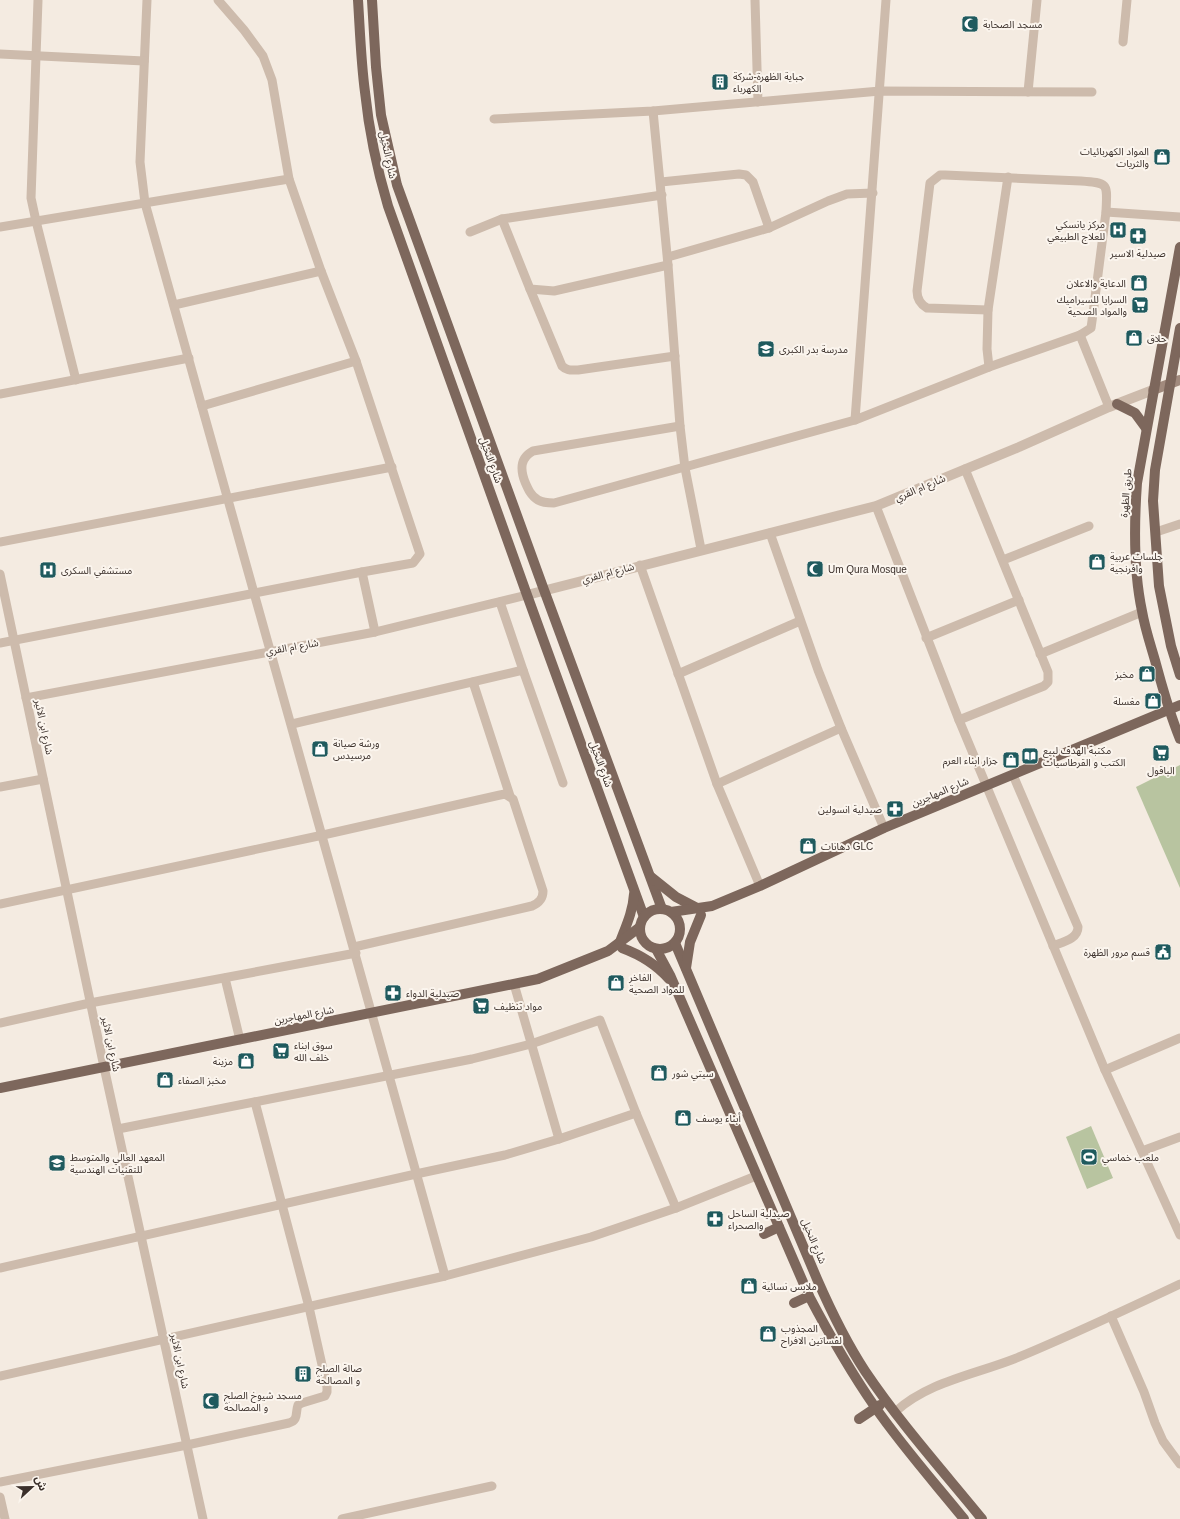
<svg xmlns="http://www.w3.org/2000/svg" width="1180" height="1519" viewBox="0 0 1180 1519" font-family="Arial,'Noto Sans Arabic',sans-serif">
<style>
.green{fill:#b8c4a0}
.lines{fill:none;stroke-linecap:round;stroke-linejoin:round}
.minor{stroke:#cdbbac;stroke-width:9}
.tertiary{stroke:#cdbbac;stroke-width:10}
.secondary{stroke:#a18a7d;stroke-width:10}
.primary{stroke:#7d675c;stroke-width:10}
.labels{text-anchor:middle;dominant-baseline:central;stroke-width:4;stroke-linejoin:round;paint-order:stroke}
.poi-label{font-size:10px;fill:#3b302b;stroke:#fbf5ee;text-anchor:start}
.street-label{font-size:10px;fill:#3b302b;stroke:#fbf5ee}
</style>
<rect width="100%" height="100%" fill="#f4ebe1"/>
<g class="green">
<path d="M1180 765V888L1136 787Z"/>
<path d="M1091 1126 1113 1178 1087 1189 1066 1137Z"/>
</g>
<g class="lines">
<g class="minor">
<path d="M38 0 31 198 36 221 76 380"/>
<path d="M147 0 140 162 145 203 445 1276"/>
<path d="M755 0 758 102"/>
<path d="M1123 42 1127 0"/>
<path d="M0 54 144 61"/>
<path d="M1028 92 1037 0"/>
<path d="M653 111 668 265 680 426 685 468 701 549"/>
<path d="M494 119 653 111 880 91 1092 92"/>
<path d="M661 182 739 174 746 175 753 182 769 228"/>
<path d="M1106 212 1180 217"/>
<path d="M502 219 530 289 554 291 668 265"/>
<path d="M0 227 289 179"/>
<path d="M470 232 502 219 662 195"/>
<path d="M668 257 769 228 828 201 847 194 873 193"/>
<path d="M530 289 562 366C567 371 571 370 578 370L675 356"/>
<path d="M174 305 321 271"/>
<path d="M1080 335 1109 407"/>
<path d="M989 367 987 349 988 310 1008 177"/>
<path d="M0 394 189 358"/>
<path d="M202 406 356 361"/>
<path d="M855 420 886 0"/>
<path d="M680 426 533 451C520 458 520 469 525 482 528 489 531 496 538 500 543 503 548 503 554 503L855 420 989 367 1080 335 1091 328 1092 321 1106 212C1107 184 1110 183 1081 181L945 175H940L930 183 917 291C917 299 920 304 927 308L988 310"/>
<path d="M876 506 959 720 1105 1070 1180 1235"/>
<path d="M1156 532 1180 524"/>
<path d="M770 533 818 670 841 728 884 828"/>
<path d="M0 542 392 467"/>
<path d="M1003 560 1089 526"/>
<path d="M640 565 717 784 760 886"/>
<path d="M362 572 375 632"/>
<path d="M0 574 104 1067 203 1519"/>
<path d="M500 602 523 670 563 783"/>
<path d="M926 638 1019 600"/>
<path d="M0 643 362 572 413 563 420 554 356 361 321 271 289 179 272 80 263 56 244 30 218 0"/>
<path d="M1040 654 1142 612"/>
<path d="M678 674 800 621"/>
<path d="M473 682 510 796"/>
<path d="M26 698 375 632 527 595"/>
<path d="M959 720 1044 686 1048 682V672L965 469"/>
<path d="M292 724 523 670"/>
<path d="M1013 775 1078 927C1078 939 1063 942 1053 946"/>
<path d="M717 784 841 728"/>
<path d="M0 787 43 779"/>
<path d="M0 904 323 835 500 795 505 794 513 799 543 891C543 899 539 903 532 906L354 947"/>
<path d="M225 978 240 1040"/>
<path d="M514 984 559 1139 636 1113"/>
<path d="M0 1023 90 1003 356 953"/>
<path d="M1105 1070 1180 1038"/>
<path d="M118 1129 472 1059 531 1044 600 1020 636 1113 676 1208"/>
<path d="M1142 1151 1180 1137"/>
<path d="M0 1268 416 1174 505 1155 559 1139"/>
<path d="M1111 1316 1144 1392 1155 1423 1163 1441 1180 1464"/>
<path d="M0 1376 445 1276 591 1237 676 1208 756 1176"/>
<path d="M895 1412C928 1382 973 1375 1014 1359 1070 1336 1125 1310 1180 1284"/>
<path d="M0 1482 187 1445 289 1423C299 1420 295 1413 298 1405L302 1403 325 1396 327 1392V1387L309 1307 255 1102"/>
<path d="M0 1497 5 1519"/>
<path d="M342 1519 492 1486"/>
</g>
<path class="tertiary" d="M527 595 876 506 1019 447 1109 407 1153 390"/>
<path class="secondary" d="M1153 390 1180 380"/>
<g class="primary">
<path d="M358 0C360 31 361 62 365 92 369 131 377 169 388 206L527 595 644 917"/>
<path d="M372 0 376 67 381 115 397 185 544 590 662 909"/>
<path d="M1180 247 1137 483C1134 525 1133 569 1142 611 1145 629 1151 646 1156 664 1163 690 1170 715 1180 739"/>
<path d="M1180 328 1155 470 1153 501 1159 586 1171 646 1180 675"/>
<path d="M1117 404 1135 413 1146 428"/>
<path d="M651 877 676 897 697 908"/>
<circle cx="660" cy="929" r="20"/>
<path d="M671 912 712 906 760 886 884 828 1180 705"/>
<path d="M620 942C626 926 633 911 634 894"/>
<path d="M675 943 817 1279C831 1311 846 1342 865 1371 900 1423 942 1470 982 1519"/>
<path d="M622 948C641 955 656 964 669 979"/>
<path d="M656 949 670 975 809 1296C829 1334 850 1371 875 1407 902 1446 934 1482 964 1519"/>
<path d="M686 968 690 942 701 915"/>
<path d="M0 1088 538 979 608 951 640 927"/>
<path d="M764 1234 779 1227"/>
<path d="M794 1303 809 1296"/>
<path d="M859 1419 880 1405"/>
</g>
</g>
<defs>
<g id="mosque-square" transform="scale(0.9)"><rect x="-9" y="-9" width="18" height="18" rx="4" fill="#1f5a5e" stroke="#fbf5ee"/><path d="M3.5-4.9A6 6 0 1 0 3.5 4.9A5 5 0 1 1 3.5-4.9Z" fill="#fff"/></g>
<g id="building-square" transform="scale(0.9)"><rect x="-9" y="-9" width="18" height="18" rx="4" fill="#1f5a5e" stroke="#fbf5ee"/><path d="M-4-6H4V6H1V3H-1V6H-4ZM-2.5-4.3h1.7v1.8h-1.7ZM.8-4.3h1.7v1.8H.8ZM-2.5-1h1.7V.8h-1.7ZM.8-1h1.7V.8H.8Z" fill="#fff"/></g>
<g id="shop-square" transform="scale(0.9)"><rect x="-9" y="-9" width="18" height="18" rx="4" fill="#1f5a5e" stroke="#fbf5ee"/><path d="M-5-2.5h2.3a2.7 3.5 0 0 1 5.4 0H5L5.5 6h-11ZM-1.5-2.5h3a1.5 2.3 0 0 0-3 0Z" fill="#fff"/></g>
<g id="hospital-square" transform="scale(0.9)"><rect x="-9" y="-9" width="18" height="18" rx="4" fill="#1f5a5e" stroke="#fbf5ee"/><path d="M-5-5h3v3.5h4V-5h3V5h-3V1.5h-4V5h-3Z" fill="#fff"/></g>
<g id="pharmacy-square" transform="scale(0.9)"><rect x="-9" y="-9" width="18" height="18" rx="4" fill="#1f5a5e" stroke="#fbf5ee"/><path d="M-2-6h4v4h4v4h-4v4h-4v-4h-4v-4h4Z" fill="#fff"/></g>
<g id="supermarket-square" transform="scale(0.9)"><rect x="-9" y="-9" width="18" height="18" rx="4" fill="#1f5a5e" stroke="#fbf5ee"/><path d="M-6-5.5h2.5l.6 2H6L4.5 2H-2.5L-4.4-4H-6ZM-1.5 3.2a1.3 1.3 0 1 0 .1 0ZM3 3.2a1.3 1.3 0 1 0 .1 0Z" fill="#fff"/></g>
<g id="school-square" transform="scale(0.9)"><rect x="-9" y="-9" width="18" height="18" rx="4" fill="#1f5a5e" stroke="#fbf5ee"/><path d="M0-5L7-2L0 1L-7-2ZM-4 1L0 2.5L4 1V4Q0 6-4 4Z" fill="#fff"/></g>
<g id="library-square" transform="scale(0.9)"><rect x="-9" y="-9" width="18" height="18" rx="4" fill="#1f5a5e" stroke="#fbf5ee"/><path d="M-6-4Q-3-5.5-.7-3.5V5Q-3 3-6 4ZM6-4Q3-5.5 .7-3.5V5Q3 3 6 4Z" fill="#fff"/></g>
<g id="civic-square" transform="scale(0.9)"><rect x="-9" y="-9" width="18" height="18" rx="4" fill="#1f5a5e" stroke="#fbf5ee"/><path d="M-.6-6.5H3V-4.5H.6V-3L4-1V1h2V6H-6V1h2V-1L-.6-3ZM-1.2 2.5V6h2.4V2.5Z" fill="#fff"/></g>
<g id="stadium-square" transform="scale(0.9)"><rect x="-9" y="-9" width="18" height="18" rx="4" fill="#1f5a5e" stroke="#fbf5ee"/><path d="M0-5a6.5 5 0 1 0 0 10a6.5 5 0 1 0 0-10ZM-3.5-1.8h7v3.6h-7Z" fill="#fff"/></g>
<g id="university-square" transform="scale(0.9)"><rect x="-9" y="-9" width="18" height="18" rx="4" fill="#1f5a5e" stroke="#fbf5ee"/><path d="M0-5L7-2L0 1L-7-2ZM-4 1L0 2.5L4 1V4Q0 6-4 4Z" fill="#fff"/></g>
</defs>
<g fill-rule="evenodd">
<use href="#mosque-square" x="970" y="24"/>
<use href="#building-square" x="720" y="82"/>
<use href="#shop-square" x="1162" y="157"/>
<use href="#hospital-square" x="1118" y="230"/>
<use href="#pharmacy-square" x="1138" y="236"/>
<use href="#shop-square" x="1139" y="283"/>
<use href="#supermarket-square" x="1140" y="305"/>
<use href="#shop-square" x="1134" y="338"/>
<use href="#school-square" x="766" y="349"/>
<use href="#shop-square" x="1097" y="562"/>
<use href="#mosque-square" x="815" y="569"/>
<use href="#hospital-square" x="48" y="570"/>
<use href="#shop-square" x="1147" y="674"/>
<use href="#shop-square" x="1153" y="701"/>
<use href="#shop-square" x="320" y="749"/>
<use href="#supermarket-square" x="1161" y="753"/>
<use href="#library-square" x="1030" y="756"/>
<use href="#shop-square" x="1011" y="760"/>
<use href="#pharmacy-square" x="895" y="809"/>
<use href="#shop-square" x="808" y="846"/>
<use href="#civic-square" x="1163" y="952"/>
<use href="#shop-square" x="616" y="983"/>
<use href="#pharmacy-square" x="393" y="993"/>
<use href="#supermarket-square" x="481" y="1006"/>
<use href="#supermarket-square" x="281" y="1051"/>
<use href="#shop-square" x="246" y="1061"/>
<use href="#shop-square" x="659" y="1073"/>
<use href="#shop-square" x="165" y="1080"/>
<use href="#shop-square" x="683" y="1118"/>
<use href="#stadium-square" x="1089" y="1157"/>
<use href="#university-square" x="57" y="1163"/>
<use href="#pharmacy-square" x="715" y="1219"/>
<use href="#shop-square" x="749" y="1286"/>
<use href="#shop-square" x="768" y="1334"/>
<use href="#building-square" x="303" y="1374"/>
<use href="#mosque-square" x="211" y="1401"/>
</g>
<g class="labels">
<g class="poi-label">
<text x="983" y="24">مسجد الصحابة</text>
<text x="733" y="76">جباية الظهرة-شركة<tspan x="733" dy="12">الكهرباء</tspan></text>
<text x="1149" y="151" text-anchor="end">المواد الكهربائيات<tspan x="1149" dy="12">والثريات</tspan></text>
<text x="1105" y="224" text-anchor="end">مركز يانسكي<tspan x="1105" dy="12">للعلاج الطبيعي</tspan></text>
<text x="1138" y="253" text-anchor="middle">صيدلية الاسير</text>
<text x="1126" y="283" text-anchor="end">الدعاية والاعلان</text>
<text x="1127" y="299" text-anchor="end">السرايا للسيراميك<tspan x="1127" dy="12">والمواد الصحية</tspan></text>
<text x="1147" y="338">حلاق</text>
<text x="779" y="349">مدرسة بدر الكبرى</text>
<text x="1110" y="556">جلسات عربية<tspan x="1110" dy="12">وافرنجية</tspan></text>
<text x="828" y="569">Um Qura Mosque</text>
<text x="61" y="570">مستشفي السكرى</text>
<text x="1134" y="674" text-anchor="end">مخبز</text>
<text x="1140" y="701" text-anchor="end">مغسلة</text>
<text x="333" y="743">ورشة صيانة<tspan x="333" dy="12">مرسيدس</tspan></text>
<text x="1043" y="750">مكتبة الهدف لبيع<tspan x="1043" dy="12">الكتب و القرطاسيات</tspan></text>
<text x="998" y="760" text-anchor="end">جزار ابناء العرم</text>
<text x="1161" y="770" text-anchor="middle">الباقول</text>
<text x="882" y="809" text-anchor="end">صيدلية انسولين</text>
<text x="821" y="846">دهانات GLC</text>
<text x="1150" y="952" text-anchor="end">قسم مرور الظهرة</text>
<text x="629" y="977">الفاخر<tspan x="629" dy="12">للمواد الصحية</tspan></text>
<text x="406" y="993">صيدلية الدواء</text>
<text x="494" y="1006">مواد تنظيف</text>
<text x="294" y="1045">سوق ابناء<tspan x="294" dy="12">خلف الله</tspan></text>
<text x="233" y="1061" text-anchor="end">مزينة</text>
<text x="672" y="1073">سيتي شور</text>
<text x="178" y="1080">مخبز الصفاء</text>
<text x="696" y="1118">أبناء يوسف</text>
<text x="70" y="1157">المعهد العالي والمتوسط<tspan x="70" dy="12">للتقنيات الهندسية</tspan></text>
<text x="1102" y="1157">ملعب خماسي</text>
<text x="728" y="1213">صيدلية الساحل<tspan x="728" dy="12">والصحراء</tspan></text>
<text x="762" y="1286">ملابس نسائية</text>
<text x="781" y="1328">المجذوب<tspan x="781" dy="12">لفساتين الافراح</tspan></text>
<text x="316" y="1368">صالة الصلح<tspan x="316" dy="12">و المصالحة</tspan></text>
<text x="224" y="1395">مسجد شيوخ الصلح<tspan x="224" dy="12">و المصالحة</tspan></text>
</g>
<g class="street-label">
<text transform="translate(388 155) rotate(78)">شارع النخيل</text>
<text transform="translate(491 460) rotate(70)">شارع النخيل</text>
<text transform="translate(920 488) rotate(-23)">شارع ام القري</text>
<text transform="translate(1126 493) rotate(-85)">طريق الظهرة</text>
<text transform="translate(608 573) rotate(-15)">شارع ام القري</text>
<text transform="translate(292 647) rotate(-10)">شارع ام القري</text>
<text transform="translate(44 727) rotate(78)">شارع ابن الاثير</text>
<text transform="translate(601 764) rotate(70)">شارع النخيل</text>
<text transform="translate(940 792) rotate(-23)">شارع المهاجرين</text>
<text transform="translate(304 1015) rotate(-11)">شارع المهاجرين</text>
<text transform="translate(111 1044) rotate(78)">شارع ابن الاثير</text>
<text transform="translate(814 1241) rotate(67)">شارع النخيل</text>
<text transform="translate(180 1361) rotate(78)">شارع ابن الاثير</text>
</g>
</g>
<g transform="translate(32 1487) rotate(68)" stroke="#fbf5ee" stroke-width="3" paint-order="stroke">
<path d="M0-3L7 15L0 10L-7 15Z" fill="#3b302b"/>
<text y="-6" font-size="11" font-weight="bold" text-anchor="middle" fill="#3b302b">ش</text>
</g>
</svg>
